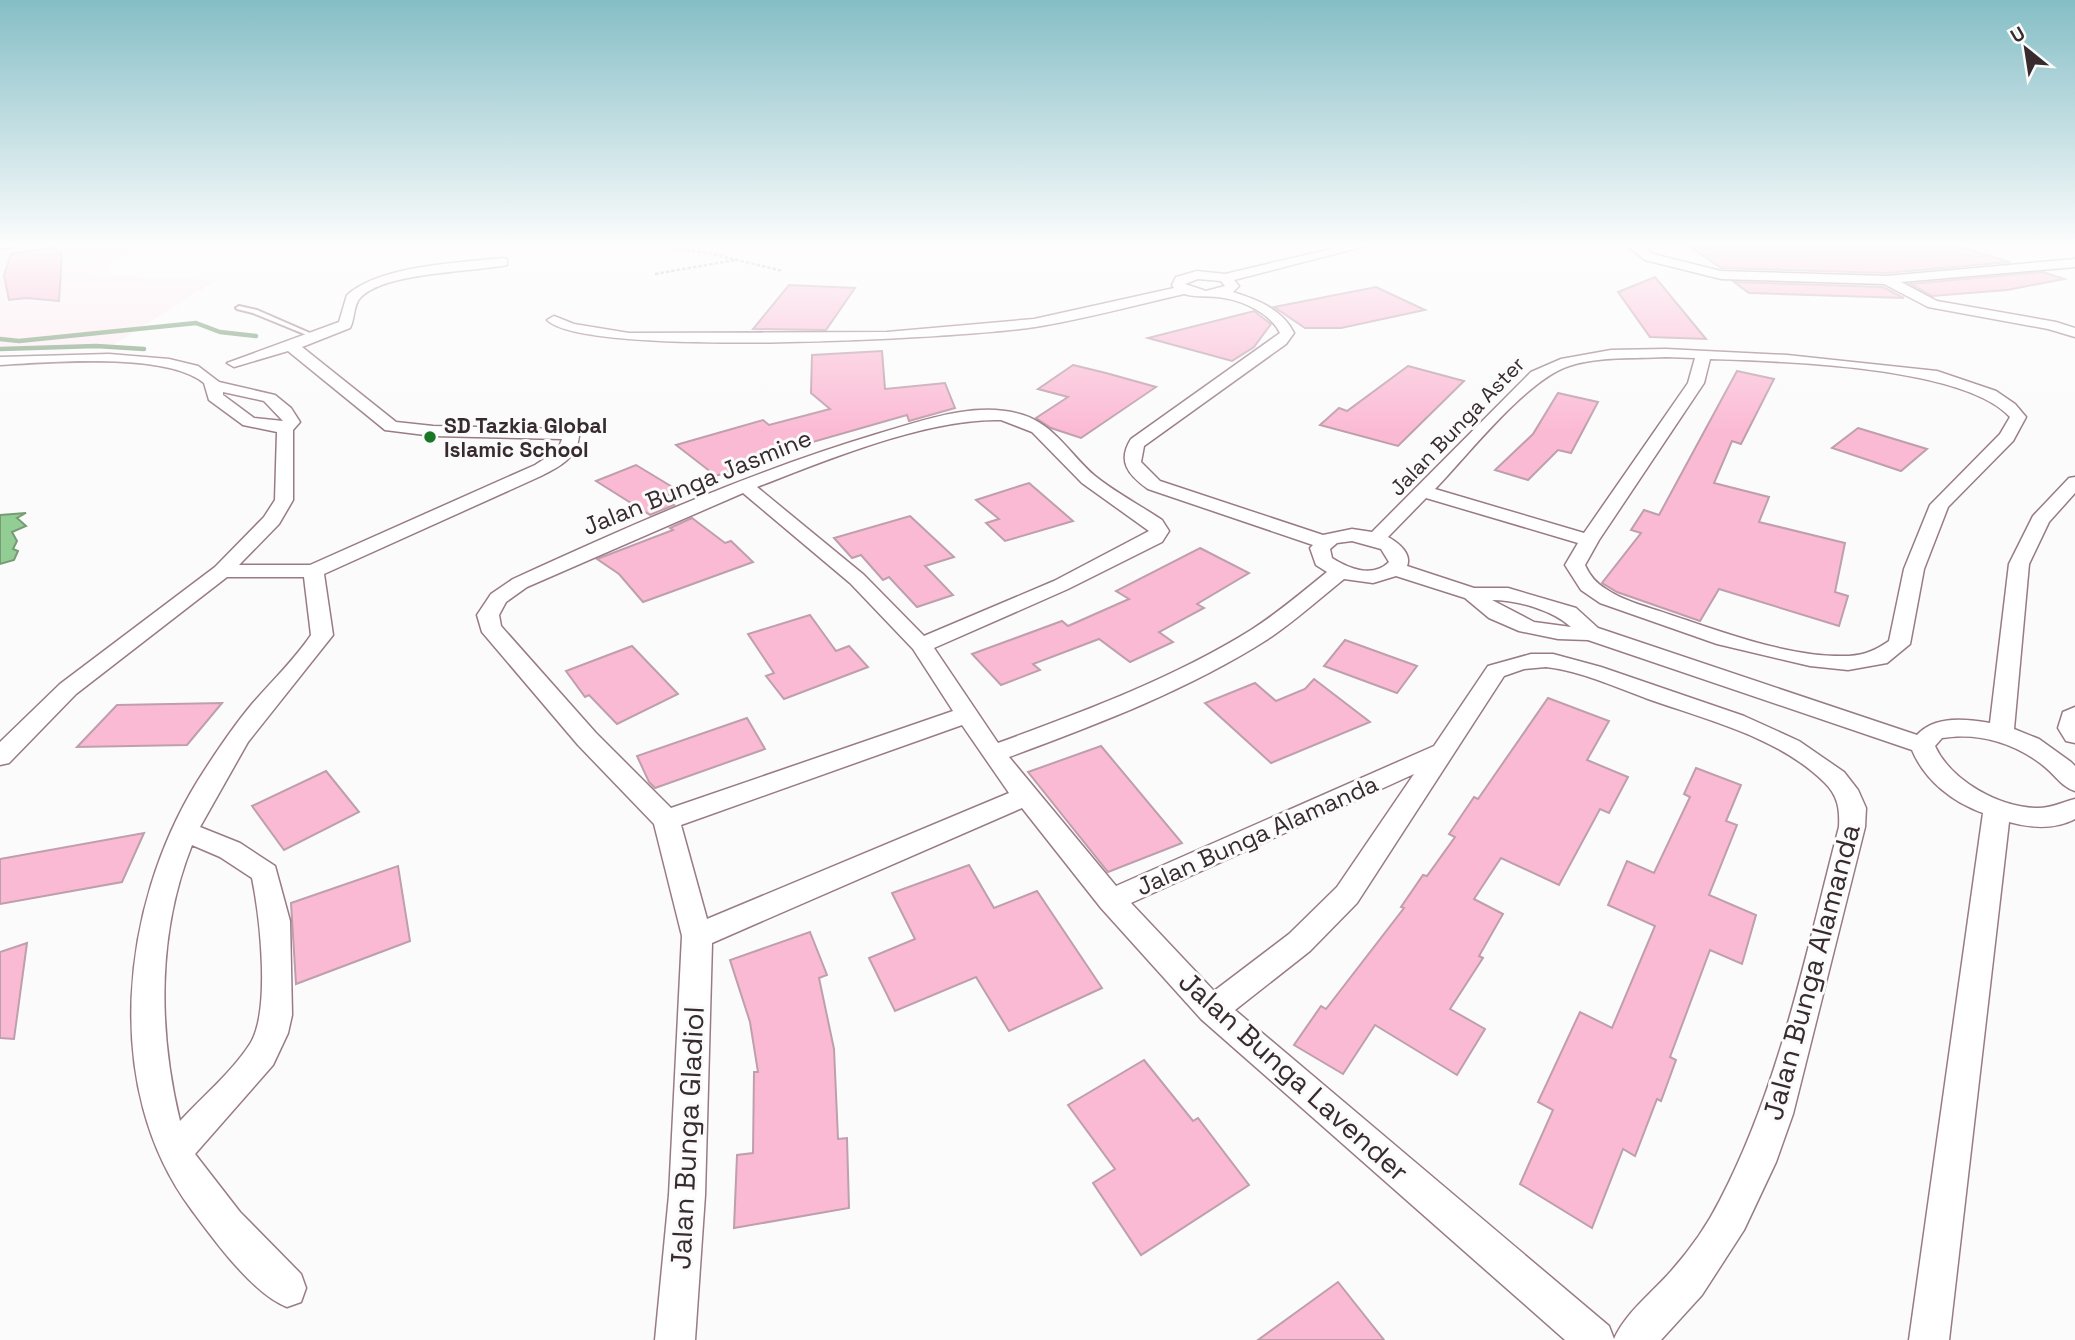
<svg xmlns="http://www.w3.org/2000/svg" width="2075" height="1340" viewBox="0 0 2075 1340" font-family="'Space Grotesk',sans-serif">
<style>
.built{fill:#fdecf3}
.water{fill:#92cd93;stroke:#779c75;stroke-width:2}
.lines{fill:none;stroke-linecap:round;stroke-linejoin:round}
.stream{stroke:#779c75;stroke-width:4.5}
.building{fill:#fbbad4;stroke:#be9fab;stroke-width:2}
.lane-casing{stroke:#997b86;stroke-width:4}
.street-casing{stroke:#997b86;stroke-width:3}
.path{stroke:#a39d9f;stroke-width:2.5;stroke-dasharray:3.5 2;stroke-linecap:butt}
.lane{fill:#fff;fill-rule:evenodd}
.street{fill:#fff;fill-rule:evenodd}
.poi-dot{fill:#1a7726;stroke:#fbfbfb;stroke-width:2.5}
.labels{text-anchor:middle;dominant-baseline:central;stroke-width:6;stroke-linejoin:round;paint-order:stroke}
.far-poi-label{font-size:21px;font-weight:bold;fill:#372b2f;stroke:#fbfbfb;text-anchor:start}
.far-street-label{font-size:21px;fill:#372b2f;stroke:#fbfbfb}
.street-label{font-size:24px;fill:#372b2f;stroke:#fbfbfb}
.near-street-label{font-size:28px;fill:#372b2f;stroke:#fbfbfb}
</style>
<rect width="100%" height="100%" fill="#fbfbfb"/>
<path class="built" d="M0 244H141L93 275 217 280 113 345 0 351Z"/>
<path class="water" d="M26 513 17 518 26 526 12 532 17 541 13 549 18 551 14 560 0 564V515Z"/>
<g class="lines">
<g class="stream">
<path d="M0 339 19 341 196 323 220 332 256 336"/>
<path d="M0 349 96 346 144 349"/>
</g>
</g>
<g class="building">
<path d="M1686 244H1951L2010 262 1886 273 1721 268Z"/>
<path d="M53 247 62 254 59 301 26 298 9 300 4 275 11 254Z"/>
<path d="M2043 272 2064 279 2007 290 1932 296 1910 284Z"/>
<path d="M1655 277 1706 339 1650 337 1618 292Z"/>
<path d="M1734 282 1883 287 1904 298 1749 293Z"/>
<path d="M789 285 855 288 826 330 753 329Z"/>
<path d="M1376 287 1425 310 1341 328H1305L1274 307Z"/>
<path d="M1254 311 1271 324 1254 347 1232 361 1148 338Z"/>
<path d="M882 351 885 389 945 383 955 408 909 421 907 415 806 444 802 440 748 457 756 462 716 476 676 445 763 420 769 425 830 409 811 393 812 355Z"/>
<path d="M1073 365 1106 373 1156 387 1081 438 1051 428 1036 418 1068 397 1038 389Z"/>
<path d="M1408 366 1464 381 1398 446 1320 425 1339 408 1347 411Z"/>
<path d="M1737 371 1774 379 1741 444 1732 441 1714 483 1769 497 1759 522 1845 543 1835 592 1848 596 1839 626 1719 589 1700 621 1617 592 1602 583 1641 533 1631 530 1644 510 1659 515Z"/>
<path d="M1558 393 1598 402 1571 453 1558 450 1528 480 1495 470 1533 434Z"/>
<path d="M1858 428 1927 449 1901 471 1832 448Z"/>
<path d="M636 465 679 491 663 497 674 505 650 515 596 481Z"/>
<path d="M1029 483 1073 521 1005 541 986 523 999 519 976 500Z"/>
<path d="M910 516 954 557 925 566 953 595 917 607 889 577 883 580 861 555 852 558 834 538Z"/>
<path d="M692 518 725 543 731 541 753 562 643 602 619 574 597 559 673 530 670 528Z"/>
<path d="M1200 548 1249 573 1197 604 1204 608 1159 632 1173 642 1130 662 1099 639 1033 664 1040 670 1001 685 972 654 1062 621 1068 626 1129 599 1116 591Z"/>
<path d="M810 615 836 651 849 646 868 667 784 699 766 676 774 673 748 634Z"/>
<path d="M1345 640 1417 666 1397 693 1324 666Z"/>
<path d="M632 646 678 694 617 724 589 695 585 697 566 671Z"/>
<path d="M1314 679 1370 722 1271 763 1205 703 1255 683 1276 701 1305 689Z"/>
<path d="M1548 698 1609 721 1587 760 1628 777 1609 813 1600 809 1559 885 1501 858 1474 899 1503 914 1479 956 1483 958 1450 1009 1485 1029 1457 1075 1375 1025 1343 1074 1294 1045 1321 1006 1326 1009 1404 908 1401 907 1423 875 1427 876 1455 837 1449 834 1474 797 1478 799Z"/>
<path d="M222 703 187 745 77 747 117 705Z"/>
<path d="M747 718 765 749 655 788 649 782 637 756Z"/>
<path d="M1101 746 1182 843 1108 872 1028 772Z"/>
<path d="M1696 768 1741 785 1726 821 1737 825 1709 895 1756 915 1742 964 1710 950 1670 1057 1676 1060 1661 1101 1657 1099 1635 1156 1623 1149 1592 1228 1520 1184 1553 1110 1538 1102 1580 1012 1612 1028 1655 926 1608 905 1627 861 1654 873 1690 797 1684 794Z"/>
<path d="M326 771 359 812 284 850 252 806Z"/>
<path d="M144 833 122 882 0 904V859Z"/>
<path d="M969 865 994 908 1037 891 1102 988 1009 1031 976 977 895 1011 869 958 915 939 892 893Z"/>
<path d="M398 866 410 941 296 984 291 903Z"/>
<path d="M810 932 827 975 819 978 834 1049 838 1139 847 1138 849 1208 734 1228 737 1155 753 1153 754 1072H758L750 1022 730 960Z"/>
<path d="M27 943 14 1039 0 1038V952Z"/>
<path d="M1144 1060 1193 1121 1198 1118 1249 1185 1141 1255 1093 1183 1115 1169 1068 1105Z"/>
<path d="M1338 1282 1384 1340H1258Z"/>
</g>
<g class="lines">
<g class="lane-casing">
<g id="lane">
<path d="M11 244H25L0 249V245Z"/>
<path d="M239 306 257 310 319 337 314 338 253 313 237 309 236 308Z"/>
</g>
</g>
<g class="street-casing">
<g id="street">
<path d="M1352 244H1373L1234 280 1239 286 1233 292C1258 300 1282 309 1294 333L1286 344 1144 446 1141 462 1160 481 1323 535 1352 529 1372 532 1531 372 1561 359 1611 350 1666 349 1787 355 1937 371 1996 391 2015 404 2026 417 2013 441 1948 507 1924 569 1910 644 1887 663 1848 670 1810 666 1717 644 1600 603 1581 590 1565 565 1578 543 1426 498 1388 537C1399 543 1412 554 1407 566L1474 588H1508L1576 608 1598 628 1917 735C1935 715 1966 719 1990 723L2009 564 2033 516 2069 478 2075 477V493L2049 522 2029 564 2014 729 2039 739 2071 762 2075 766V791C2062 787 2056 776 2045 767 2016 743 1979 732 1942 738L1935 746C1951 781 2000 808 2038 808 2052 808 2062 802 2075 799V819C2054 830 2031 828 2009 822L1949 1340H1909L1983 813C1953 802 1925 781 1912 750L1588 640 1558 639 1519 631 1489 618 1465 598 1396 576 1373 583 1344 579C1319 599 1295 621 1268 639 1188 690 1098 724 1009 757L1116 886 1434 746 1488 666 1531 654H1553L1601 667 1744 716 1799 741 1844 772 1858 790 1866 808 1865 827 1793 1114 1776 1162 1744 1230 1702 1295 1661 1340H1565L1201 1019 1101 908 1022 808 712 943 705 1195 695 1340H655L669 1195 682 936 654 824 578 745 482 632 477 615 491 594 513 579C633 524 751 472 877 434 922 421 976 400 1023 415 1055 425 1071 456 1095 476 1116 493 1140 505 1162 520L1169 531 1162 542 1068 589 934 648 998 743C1085 711 1172 679 1251 630 1278 613 1302 592 1327 572L1316 565 1310 548 1313 545 1148 489C1128 475 1117 461 1131 439L1280 333C1271 314 1244 301 1224 298 1211 295 1198 298 1184 294 1135 305 1085 319 1035 327 967 338 585 359 547 320L554 316 574 324 629 333 887 332 1034 319 1174 288 1172 285 1176 277 1197 271 1225 274ZM1198 279 1221 281 1225 286 1206 291 1185 284ZM1666 357 1695 358 1688 383 1584 533 1435 489C1468 455 1526 380 1569 366 1599 356 1634 359 1666 357ZM1710 359C1780 361 1964 366 2010 417L2000 434 1930 505 1904 569 1889 641C1876 650 1865 655 1849 656 1790 658 1726 633 1671 615 1649 607 1625 602 1606 589 1596 583 1590 576 1585 565L1599 540 1704 383ZM1001 420 1032 432 1082 483 1149 531 1054 581 924 636 864 575 757 487C827 460 927 418 1001 420ZM743 493 850 583 913 649 953 711 671 808 596 733 501 626 499 615 506 602 527 587ZM1352 541 1381 549 1389 562C1373 578 1349 569 1332 558L1330 549 1337 543ZM1492 600C1517 600 1552 610 1571 627L1534 622ZM1546 667C1581 671 1615 687 1648 699 1707 720 1779 737 1825 783 1838 796 1840 809 1839 827 1806 952 1780 1085 1720 1200 1708 1224 1689 1251 1672 1270 1653 1292 1626 1312 1614 1339L1609 1326 1235 1010 1310 951 1357 903 1504 676 1524 669ZM962 725 1009 793 707 919 681 825ZM1414 774 1337 887 1289 934 1214 991 1131 903Z"/>
<path d="M1625 244H1639L1653 254 1721 271 1886 276 2075 259V267L1901 282 1937 301 2056 322 2075 328V337L2048 329 1928 307 1884 284 1721 279 1645 260Z"/>
<path d="M503 258 507 259V265C472 272 384 272 360 298 353 306 355 319 350 328L302 347 396 422 433 426 565 429 579 436C577 458 559 467 541 476L324 574 333 635 248 742 200 827 240 843 275 866 290 921 292 1015 288 1033 273 1065 195 1154 240 1212 301 1274 306 1288 301 1302 287 1307C252 1293 214 1240 191 1209 101 1088 121 906 197 782 214 755 232 728 252 704 272 681 294 660 311 635L304 577H227L76 694 9 763 0 765V742L60 684 215 567 264 517 275 500 277 432 243 425 209 400 204 383C166 352 50 362 0 365V357L109 354 169 359 198 366 219 382 275 395 291 408 300 422 293 430V500L279 524 239 565H310L535 465 558 450 562 439 433 436 385 430 288 351 234 367 227 363 339 322 347 295C381 265 459 263 503 258ZM223 392 264 401 283 421 254 418 223 395ZM192 845 220 857 252 878C260 917 271 1011 250 1044 232 1072 203 1096 180 1121 158 1030 157 933 192 845Z"/>
<path d="M2075 707V743L2066 741 2058 728 2063 712Z"/>
</g>
</g>
<g class="path">
<path d="M643 244 708 253 783 271"/>
<path d="M840 244H924"/>
<path d="M655 274 735 260"/>
</g>
<use href="#lane" class="lane"/>
<use href="#street" class="street"/>
</g>
<linearGradient id="sky" x2="0" y2="1"><stop stop-color="#85bec6"/><stop offset="0.57" stop-color="#fdfdfd"/><stop offset="1" stop-color="#fdfdfd" stop-opacity="0"/></linearGradient>
<rect width="2075" height="431" fill="url(#sky)"/>
<circle class="poi-dot" cx="430" cy="437" r="7"/>
<g class="labels">
<g class="far-poi-label">
<text x="444" y="425">SD Tazkia Global<tspan x="444" dy="24">Islamic School</tspan></text>
</g>
<g class="far-street-label">
<text transform="translate(1457 426) rotate(-46)">Jalan Bunga Aster</text>
</g>
<g class="street-label">
<text transform="translate(697 482) rotate(-22)">Jalan Bunga Jasmine</text>
<text transform="translate(1257 835) rotate(-24)">Jalan Bunga Alamanda</text>
</g>
<g class="near-street-label">
<text transform="translate(1811 972) rotate(-75)">Jalan Bunga Alamanda</text>
<text transform="translate(1294 1076) rotate(42)">Jalan Bunga Lavender</text>
<text transform="translate(687 1138) rotate(-87)">Jalan Bunga Gladiol</text>
</g>
</g>
<g transform="translate(2026 49) rotate(330)" stroke="#fbfbfb" stroke-width="5" paint-order="stroke">
<path d="M0-5L12 26L0 18L-12 26Z" fill="#372b2f"/>
<text y="-10" font-size="19" font-weight="bold" text-anchor="middle" fill="#372b2f">U</text>
</g>
</svg>
